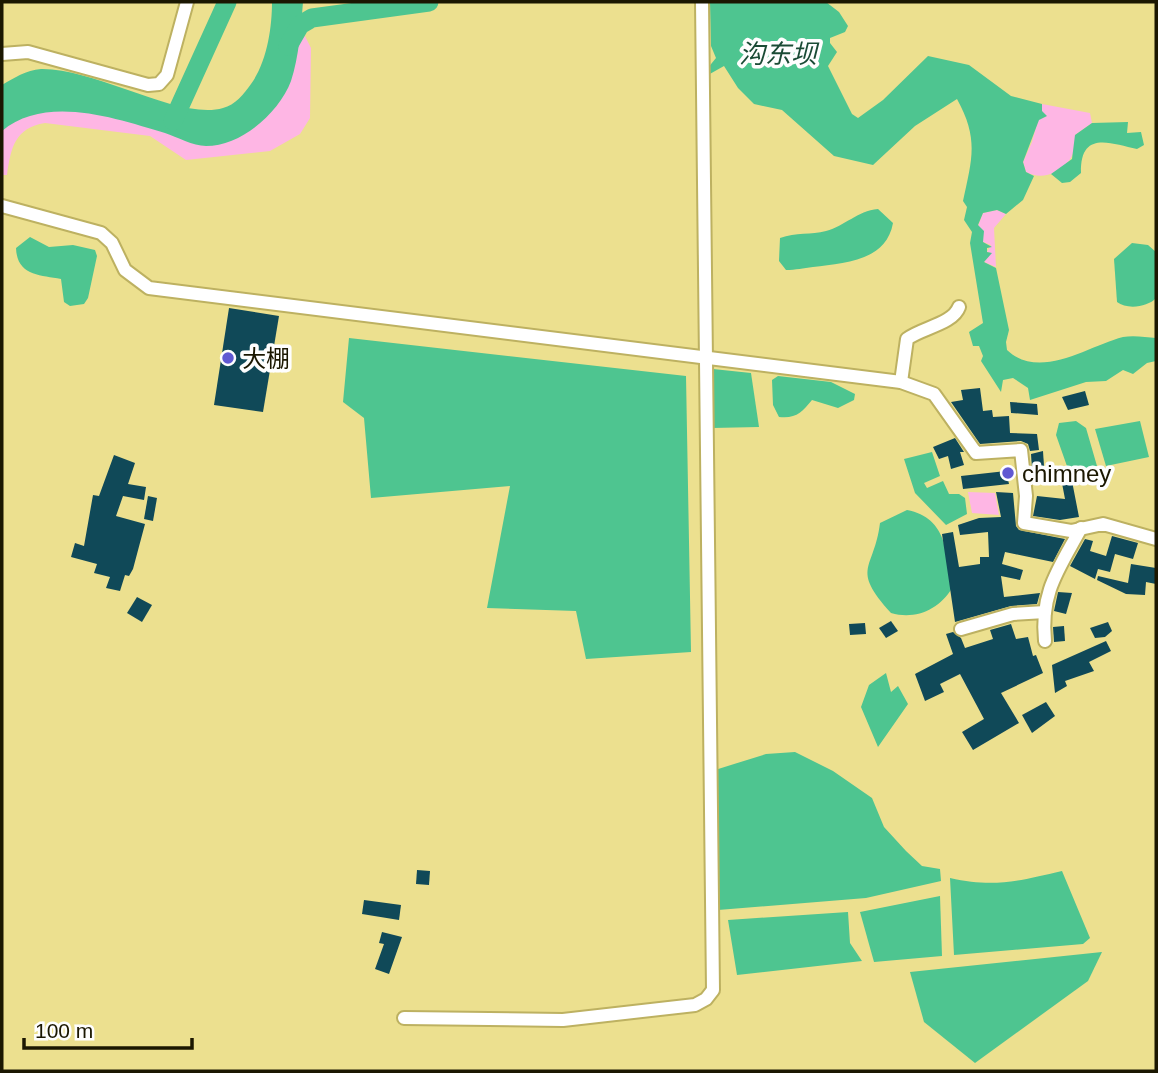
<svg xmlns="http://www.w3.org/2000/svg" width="1158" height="1073" viewBox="0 0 1158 1073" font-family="Helvetica,'Noto Sans SC',sans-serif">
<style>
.green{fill:#feb6e4}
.water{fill:#4ec590}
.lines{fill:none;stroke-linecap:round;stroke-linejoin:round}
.river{stroke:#4ec590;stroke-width:19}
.building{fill:#104958}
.street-casing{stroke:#bdb161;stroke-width:16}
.street{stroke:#fff;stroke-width:12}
.poi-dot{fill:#6059d2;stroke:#fefefe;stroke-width:2.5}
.labels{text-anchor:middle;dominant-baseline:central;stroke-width:7;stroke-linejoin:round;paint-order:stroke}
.poi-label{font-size:24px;fill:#1b1701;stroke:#fefefe;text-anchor:start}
.water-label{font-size:26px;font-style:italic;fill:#1a4b35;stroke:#fefefe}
</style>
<rect width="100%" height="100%" fill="#ece08f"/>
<g class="green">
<path d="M305 36 311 48 310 118 300 134 270 151 186 160 150 136 45 123C15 128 11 147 7 175H2V110L47 97 204 138Z"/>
<path d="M1042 104 1090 113 1092 123 1075 135C1080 162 1050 185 1026 172L1023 162 1032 142Z"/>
<path d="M997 210 1006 214 994 228 996 267 984 262 991 253 987 252 991 245 983 242 978 226 983 213Z"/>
<path d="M968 492 995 493 999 515 972 513Z"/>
</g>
<g class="water">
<path d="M272 2H303C301 27 299 57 291 81 279 113 241 146 206 146 193 146 177 137 165 133 116 118 45 94 2 131V85C14 78 26 70 41 69 96 68 180 121 223 108 235 105 244 94 251 84 267 62 272 28 272 2Z"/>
<path d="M710 2H826L839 12 848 26 845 32 830 38V43L837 52 828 66 852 114 858 118 883 100 928 56 969 65 1011 96 1042 104V111L1047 116 1039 120 1023 162 1026 172 1034 176 1023 200 1006 214 997 210 983 213 978 225 984 231 983 242 992 247 987 248V252L992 253 984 262 996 268 1009 330 1006 342 1007 350C1040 381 1088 346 1123 337 1133 335 1146 337 1156 338V361L1147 363 1133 374 1123 370 1106 381 1086 382 1030 400 1028 388 1013 378 1003 380 1001 392 981 361 983 356 979 346H973L969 332 983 323 970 243 972 232 964 220 967 207 963 201C972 159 979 139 957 99L915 126 873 165 834 156 782 110 754 104 738 88 724 66 708 75 707 69 716 58 711 46Z"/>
<path d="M1128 122 1127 133 1141 132 1144 145 1137 149C1110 143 1080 130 1081 173L1070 182 1062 183 1051 174 1072 159 1075 135 1092 123Z"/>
<path d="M878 209 893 223C886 262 843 263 813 267 803 268 796 270 786 270L779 261 780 238C796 232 811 235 826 231 845 226 857 211 878 209Z"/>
<path d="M30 237 49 247 73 245 95 250 97 256 88 298 84 304 70 306 64 302 61 279C40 275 17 276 16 248Z"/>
<path d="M1132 243 1148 245 1156 252V298C1148 307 1127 310 1117 302L1114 259Z"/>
<path d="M349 338 686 376 691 652 586 659 576 611 487 608 510 486 371 498 364 418 343 402Z"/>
<path d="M713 369 751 373 759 427 712 428Z"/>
<path d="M778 376 831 382 855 394 854 400 838 408 812 400C802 412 796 419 779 417L773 405 772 380Z"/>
<path d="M1076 421 1086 428 1097 466 1089 475 1083 476 1079 467 1068 469 1056 435 1059 423Z"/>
<path d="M1140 421 1149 457 1106 466 1095 429Z"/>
<path d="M932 452 940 476 924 483 927 488 943 481 949 494H959L965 498 967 514 946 525 915 493 904 459Z"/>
<path d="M907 510C948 518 946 554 952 588 939 610 915 620 891 613 850 567 874 571 880 523Z"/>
<path d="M886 673 891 692 898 686 908 704 878 747 861 707 869 685Z"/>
<path d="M795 752 833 771 872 798 884 827 906 851 922 866 940 869 941 881 866 898 718 910 715 770 766 754Z"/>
<path d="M1062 871 1090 938 1083 944 954 955 950 878C994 888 1019 881 1062 871Z"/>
<path d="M940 896 942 956 874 962 860 912Z"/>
<path d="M848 912 850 943 862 961 737 975 728 920Z"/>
<path d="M1102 952 1088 981 975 1063 924 1022 910 972Z"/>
</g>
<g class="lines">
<g class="river">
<path d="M288 46 300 25 312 18 429 2"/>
<path d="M173 121 227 2"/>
</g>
</g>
<g class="building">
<path d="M229 308 279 316 263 412 214 405Z"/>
<path d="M980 388 983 411 992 410 993 417 1009 416 1010 433 1037 434 1039 450 1030 451 1028 444 1021 441 980 444 951 402 963 400 961 390Z"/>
<path d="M1085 391 1089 405 1068 410 1062 397Z"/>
<path d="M1010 402 1037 404 1038 415 1011 413Z"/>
<path d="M955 438 964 452H960L964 465 951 469 948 456 939 459 933 447Z"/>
<path d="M1043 451 1044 466 1032 469 1031 454Z"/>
<path d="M114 455 135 463 128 484 146 487 144 500 123 496 116 516 145 524 133 569 129 576 125 575 120 591 106 588 110 577 94 573 97 564 71 557 75 543 84 546 93 495 99 496Z"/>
<path d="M1006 471 1009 484 963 489 961 476Z"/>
<path d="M1071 476 1079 517 1060 520 1033 516 1037 496 1065 499 1061 478Z"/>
<path d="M996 492 1013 493 1016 526 1019 530 1065 539 1053 562 1005 552 1002 564 1023 570 1020 580 1001 576 1004 597 1040 593 1037 604 1011 606 955 622 942 534 953 532 959 567 980 564V557H989L988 532 960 535 958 525 979 518 1001 517Z"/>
<path d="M148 496 157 498 153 521 144 519Z"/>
<path d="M1112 536 1138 543 1133 559 1115 554 1110 572 1098 569 1095 579 1070 566 1085 539 1093 541 1090 551 1106 556Z"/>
<path d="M1131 564 1156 568V584L1146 582 1145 595 1126 594 1097 580 1098 576 1128 583Z"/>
<path d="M1058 592 1072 593 1066 614 1054 611Z"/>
<path d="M137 597 152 605 142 622 127 613Z"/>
<path d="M891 621 898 631 886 638 879 628Z"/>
<path d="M1108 622 1112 631 1105 637 1095 638 1090 628Z"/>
<path d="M865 623 866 634 850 635 849 624Z"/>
<path d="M1011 624 1016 639 1028 637 1033 656 1036 655 1043 673 1001 693 1019 723 973 750 962 732 984 719 960 674 940 684 944 692 925 701 915 674 953 654 946 634 953 632 961 638 965 648 993 639 990 630Z"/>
<path d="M1064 626 1065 641 1054 642 1053 627Z"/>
<path d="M1106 641 1111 651 1089 662 1094 671 1065 681 1067 686 1055 693 1052 665Z"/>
<path d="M1046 702 1055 716 1032 733 1022 715Z"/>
<path d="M417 870 430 871 429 885 416 884Z"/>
<path d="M364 900 401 905 399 920 362 914Z"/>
<path d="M382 932 402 937 389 974 375 969 384 944 379 943Z"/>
</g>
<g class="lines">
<g class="street-casing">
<g id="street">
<path d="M2 54 28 52 148 85 159 84 167 75 187 2"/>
<path d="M2 206 101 233 112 243 125 270 149 288 901 382 934 394 976 453 1021 450 1026 496 1024 523 1071 531 1103 524 1156 539"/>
<path d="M901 382 907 339C921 328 953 324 959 307"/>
<path d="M961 629 1013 614 1045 612"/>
<path d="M1045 641C1040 592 1059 569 1081 528"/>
<path d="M404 1018 563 1020 695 1005 706 999 713 990 702 2"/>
</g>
</g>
<use href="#street" class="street"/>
</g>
<g class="poi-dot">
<circle cx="228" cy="358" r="7"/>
<circle cx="1008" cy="473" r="7"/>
</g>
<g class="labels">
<g class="poi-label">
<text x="242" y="358">大棚</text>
<text x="1022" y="473">chimney</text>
</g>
<g class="water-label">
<text x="778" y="54">沟东坝</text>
</g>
</g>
<rect width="1158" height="1073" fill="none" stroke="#1b1701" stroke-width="7"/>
<path d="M24 1038v10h168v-10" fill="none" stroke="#1b1701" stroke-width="3.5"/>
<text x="35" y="1038" font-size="21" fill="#1b1701" stroke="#fefefe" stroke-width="5" paint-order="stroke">100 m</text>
</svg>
